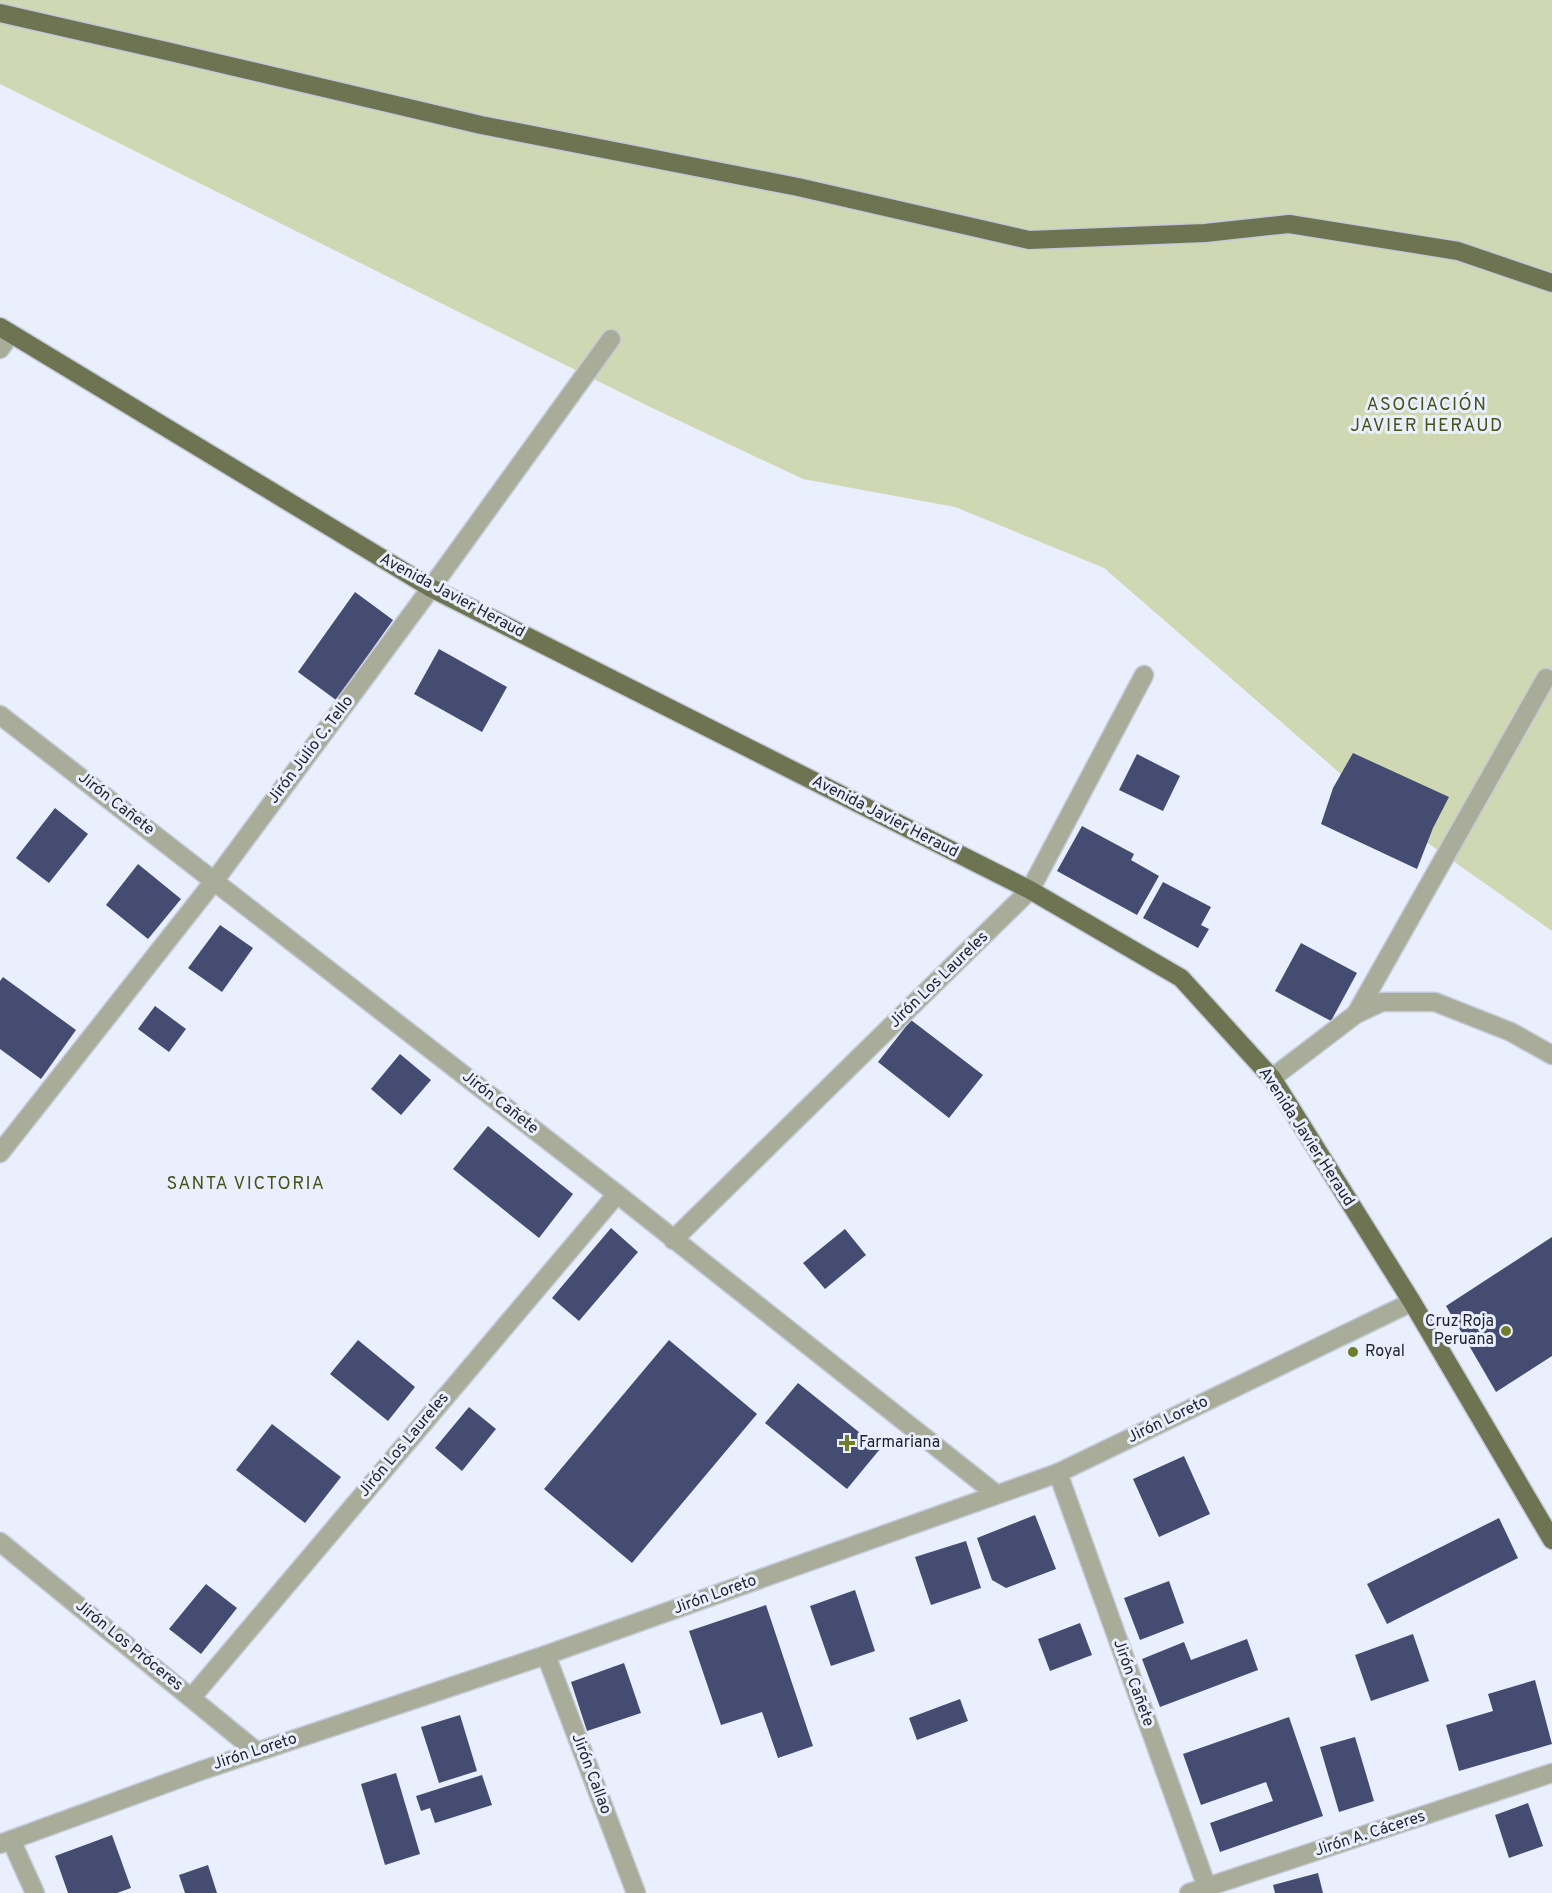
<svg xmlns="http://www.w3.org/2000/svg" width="1552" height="1893" viewBox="0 0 1552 1893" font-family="Overpass,sans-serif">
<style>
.green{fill:#d0d8b3}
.building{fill:#444d71}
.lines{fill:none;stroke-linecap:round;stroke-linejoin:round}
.minor-casing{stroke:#c5cad8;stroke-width:21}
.major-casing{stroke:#c5cad8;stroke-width:21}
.minor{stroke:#a8ac99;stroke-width:18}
.major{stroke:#6e7452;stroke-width:18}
.poi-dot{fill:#707d2a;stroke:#eaeffe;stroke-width:2}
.labels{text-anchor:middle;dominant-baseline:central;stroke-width:6;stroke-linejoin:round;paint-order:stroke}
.street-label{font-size:16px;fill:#1e212a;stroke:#eaeffe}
.poi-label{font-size:16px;fill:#1e212a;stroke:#eaeffe;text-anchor:start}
.neighbourhood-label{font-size:18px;letter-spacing:1.5px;fill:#475016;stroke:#eaeffe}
</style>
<rect width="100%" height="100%" fill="#eaeffe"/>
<path class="green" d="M0 0H1552V931L1388 815 1104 568 955 507 803 479 650 407 0 84Z"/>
<g class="building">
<path d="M355 592 393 620 336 700 298 672Z"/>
<path d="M439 649 507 687 482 732 414 694Z"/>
<path d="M1353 753 1449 797 1433 828 1417 869 1321 824 1333 788Z"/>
<path d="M1137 754 1180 776 1163 811 1119 790Z"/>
<path d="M55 808 88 834 49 883 16 858Z"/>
<path d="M1082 826 1134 854 1131 860 1159 876 1137 915 1057 871Z"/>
<path d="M138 864 181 899 148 939 106 905Z"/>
<path d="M1163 882 1211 907 1201 925 1209 929 1198 948 1143 918Z"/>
<path d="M220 925 253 948 222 992 188 968Z"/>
<path d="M1301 943 1357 973 1331 1021 1275 991Z"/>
<path d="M3 977 76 1030 41 1079 0 1049V981Z"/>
<path d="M155 1006 186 1029 169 1052 138 1029Z"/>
<path d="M911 1020 983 1075 949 1118 878 1062Z"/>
<path d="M400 1054 431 1080 401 1115 371 1089Z"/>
<path d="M488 1126 573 1194 539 1238 453 1169Z"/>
<path d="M611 1228 638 1252 579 1321 552 1298Z"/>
<path d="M845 1229 866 1255 825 1289 803 1263Z"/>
<path d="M1552 1237V1356L1496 1392 1446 1306Z"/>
<path d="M358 1340 415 1387 388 1421 330 1374Z"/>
<path d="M669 1340 757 1414 632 1563 544 1489Z"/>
<path d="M798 1383 880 1449 847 1489 765 1423Z"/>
<path d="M469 1407 496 1429 462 1471 435 1448Z"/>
<path d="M272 1424 341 1477 305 1523 236 1470Z"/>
<path d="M1184 1456 1210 1514 1159 1537 1133 1479Z"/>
<path d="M1035 1515 1056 1569 1006 1588 992 1580 977 1538Z"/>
<path d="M1499 1518 1518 1558 1387 1624 1367 1584Z"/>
<path d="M966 1541 981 1588 931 1605 915 1557Z"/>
<path d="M1169 1581 1184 1623 1140 1640 1124 1598Z"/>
<path d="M206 1584 237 1608 201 1654 169 1629Z"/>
<path d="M855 1590 875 1651 831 1666 810 1606Z"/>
<path d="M766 1605 813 1746 778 1758 762 1712 721 1725 689 1631Z"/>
<path d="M1080 1623 1092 1655 1050 1671 1038 1639Z"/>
<path d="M1413 1634 1429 1681 1371 1701 1355 1655Z"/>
<path d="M1247 1639 1258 1670 1160 1707 1142 1659 1184 1642 1191 1660Z"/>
<path d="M624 1663 641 1713 587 1731 571 1682Z"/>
<path d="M1535 1680 1552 1744 1459 1771 1446 1725 1493 1711 1488 1694Z"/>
<path d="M960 1699 968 1721 917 1740 909 1718Z"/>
<path d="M460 1715 477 1771 439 1783 421 1727Z"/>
<path d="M1289 1717 1323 1816 1220 1852 1210 1823 1273 1801 1266 1782 1201 1805 1183 1754Z"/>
<path d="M1355 1737 1374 1801 1339 1812 1320 1747Z"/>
<path d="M396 1773 420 1854 385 1865 361 1784Z"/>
<path d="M482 1775 492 1805 435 1823 430 1808 421 1811 416 1796Z"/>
<path d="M1528 1803 1543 1846 1509 1858 1495 1815Z"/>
<path d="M112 1835 131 1888 117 1893H68L55 1856Z"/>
<path d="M208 1865 217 1893H185L179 1875Z"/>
<path d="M1318 1873 1323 1893H1275L1273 1885Z"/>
</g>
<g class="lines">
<g class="minor-casing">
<g id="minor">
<path d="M0 349 10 335"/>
<path d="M0 715 617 1194 996 1494"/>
<path d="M1356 1014 1546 678"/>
<path d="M1272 1078 1356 1014 1382 1002H1435L1511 1032 1552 1055"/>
<path d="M0 1153 215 880 431 588 611 339"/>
<path d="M673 1240 1030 890 1144 675"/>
<path d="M1058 1473 1209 1893"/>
<path d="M0 1542 257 1752"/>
<path d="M546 1655 636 1893"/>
<path d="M192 1697 617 1194"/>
<path d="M11 1840 35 1893"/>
<path d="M0 1844 200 1771 546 1655 1058 1473 1412 1302"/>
<path d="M1189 1893 1552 1773"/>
</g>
</g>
<g class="major-casing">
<g id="major">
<path d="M0 13 175 53 481 125 798 187 1029 240 1205 233 1289 224 1458 251 1552 283"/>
<path d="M0 327 431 588 1030 890 1181 978 1272 1078 1412 1302 1552 1540"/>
</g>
</g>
<use href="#minor" class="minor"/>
<use href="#major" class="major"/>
</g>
<g class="poi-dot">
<circle cx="1506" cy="1331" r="6"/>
<circle cx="1353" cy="1352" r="6"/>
<path d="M844 1434h6v6h6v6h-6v6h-6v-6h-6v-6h6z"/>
</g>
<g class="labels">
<g class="street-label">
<text transform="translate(452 596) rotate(28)">Avenida Javier Heraud</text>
<text transform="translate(311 750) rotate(-53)">Jirón Julio C. Tello</text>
<text transform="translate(116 804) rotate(38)">Jirón Cañete</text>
<text transform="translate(885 817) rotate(27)">Avenida Javier Heraud</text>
<text transform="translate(939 980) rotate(-44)">Jirón Los Laureles</text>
<text transform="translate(500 1103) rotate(38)">Jirón Cañete</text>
<text transform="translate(1306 1137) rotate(57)">Avenida Javier Heraud</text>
<text transform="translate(1168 1420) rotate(-26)">Jirón Loreto</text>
<text transform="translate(404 1445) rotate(-50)">Jirón Los Laureles</text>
<text transform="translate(715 1595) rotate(-20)">Jirón Loreto</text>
<text transform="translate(129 1646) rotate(39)">Jirón Los Próceres</text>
<text transform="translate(1133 1683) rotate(70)">Jirón Cañete</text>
<text transform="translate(255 1752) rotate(-18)">Jirón Loreto</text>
<text transform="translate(591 1774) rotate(69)">Jirón Callao</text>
<text transform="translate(1370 1834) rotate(-18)">Jirón A. Cáceres</text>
</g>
<g class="poi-label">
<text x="1494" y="1322" text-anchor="end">Cruz Roja<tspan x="1494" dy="18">Peruana</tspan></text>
<text x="1365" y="1352">Royal</text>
<text x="859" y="1443">Farmariana</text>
</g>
<g class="neighbourhood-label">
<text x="1427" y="405">ASOCIACIÓN<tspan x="1427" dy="21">JAVIER HERAUD</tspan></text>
<text x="246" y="1184">SANTA VICTORIA</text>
</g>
</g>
</svg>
